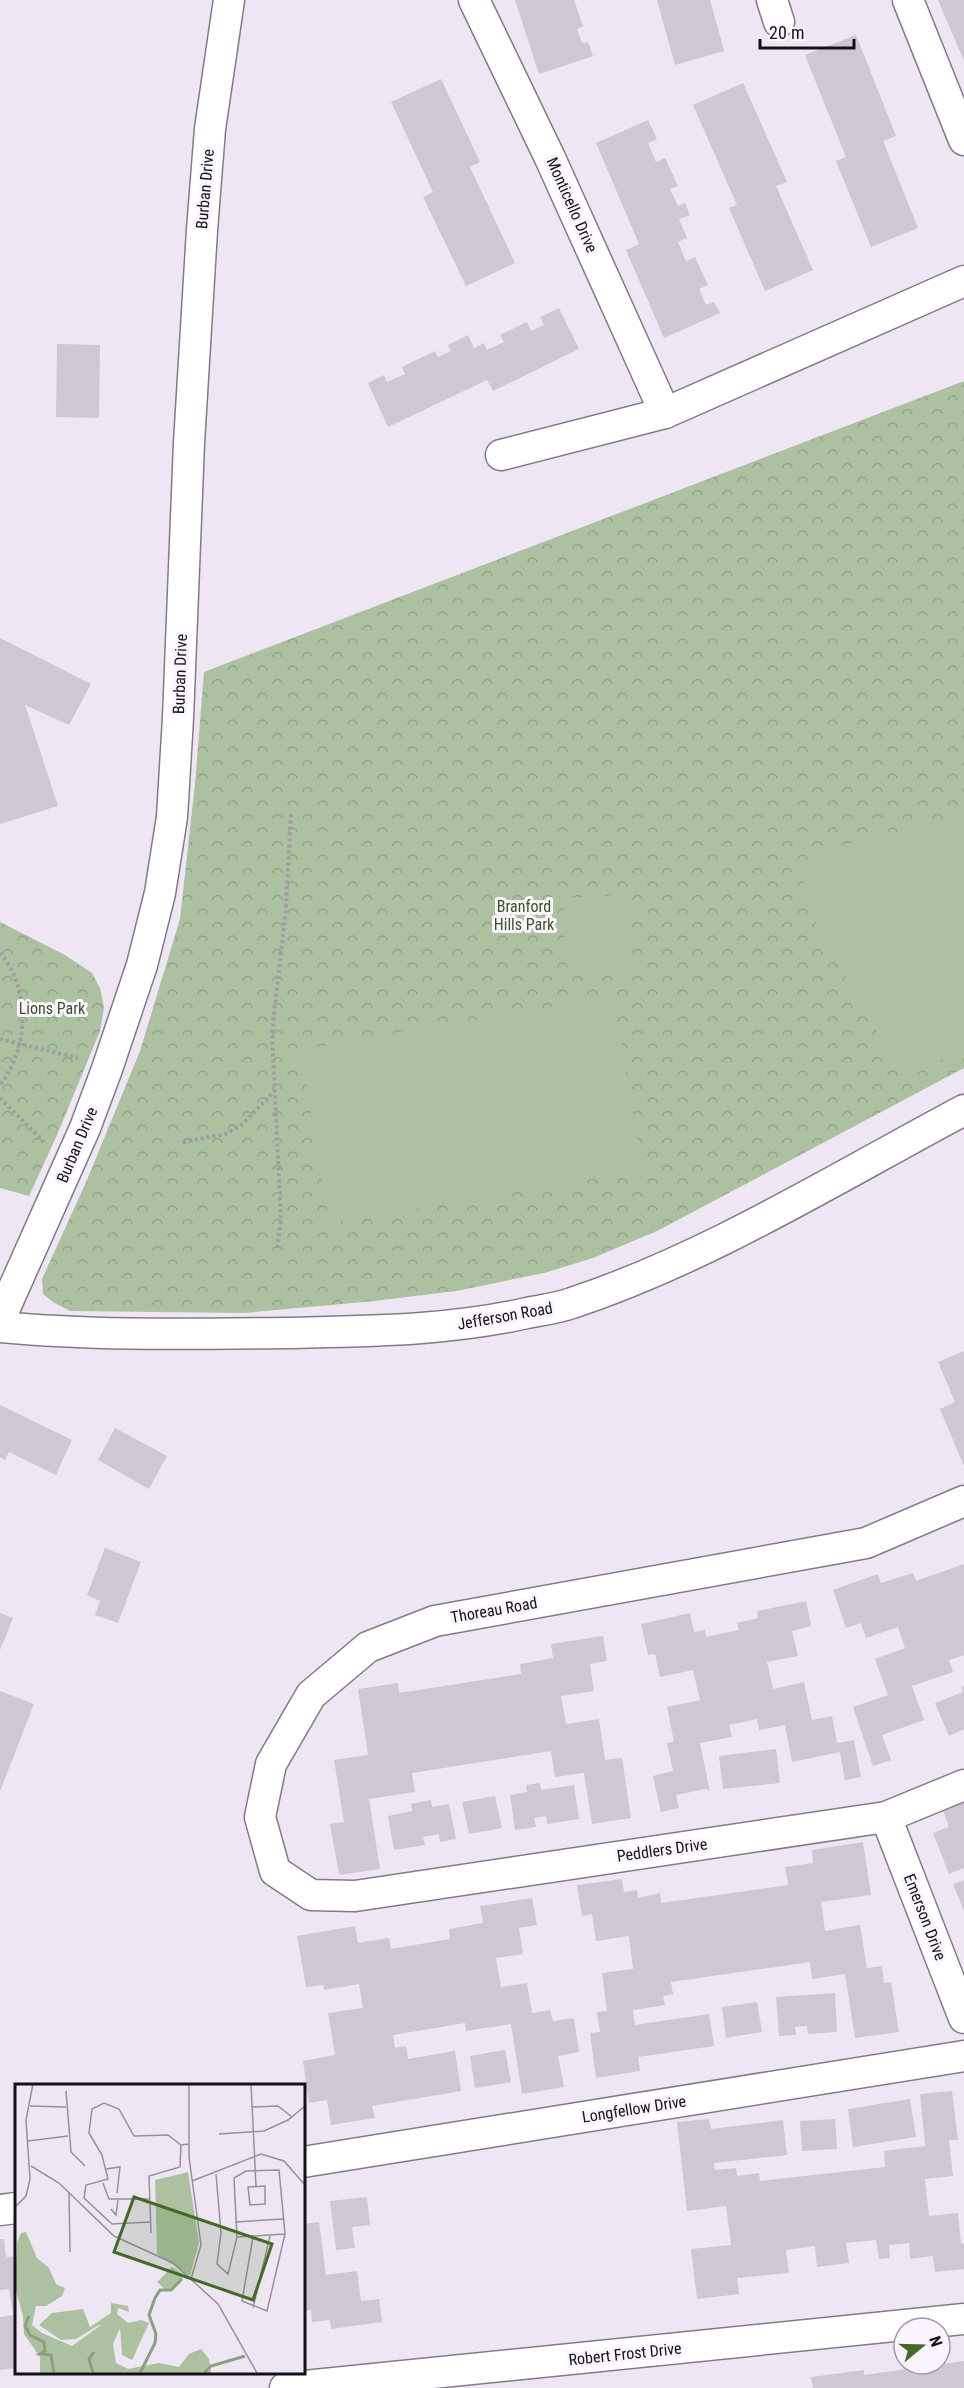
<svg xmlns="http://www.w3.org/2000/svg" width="964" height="2388" viewBox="0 0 964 2388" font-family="'Roboto Condensed',sans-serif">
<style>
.forest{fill:url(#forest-crowns)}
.pitch{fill:#abc1a0}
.building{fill:#cfc7d4}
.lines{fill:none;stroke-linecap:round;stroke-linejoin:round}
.minor-casing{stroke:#827b87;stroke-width:33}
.path{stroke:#a29ba5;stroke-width:4;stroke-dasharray:3 3;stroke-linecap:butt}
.minor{stroke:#fff;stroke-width:30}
.labels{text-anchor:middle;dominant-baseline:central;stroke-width:6;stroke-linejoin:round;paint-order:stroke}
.street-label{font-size:16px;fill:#151216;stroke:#fbf4ff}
.park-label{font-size:16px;fill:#375524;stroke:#fbf4ff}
.inset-river{fill:none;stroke:#8aa07e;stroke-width:3}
.inset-road{fill:none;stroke:#97919b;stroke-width:1.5}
.view{fill:#426b28;fill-opacity:0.15;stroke:#426b28;stroke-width:3}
.inset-edge{fill:none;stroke:#151216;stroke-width:3}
</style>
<defs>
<pattern id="forest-crowns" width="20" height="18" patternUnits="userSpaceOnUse" patternTransform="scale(1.5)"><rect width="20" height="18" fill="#abc1a0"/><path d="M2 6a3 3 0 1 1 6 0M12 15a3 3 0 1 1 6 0" fill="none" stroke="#92a589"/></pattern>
</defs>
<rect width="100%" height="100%" fill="#eee6f3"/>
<g class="forest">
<path d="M964 381V1068L659 1230 593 1258 544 1273 456 1291 374 1301 244 1313 70 1311 53 1302 43 1294 42 1279 87 1180 140 1051 180 919 195 784 204 672Z"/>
<path d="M0 922 65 955 92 973 100 988 104 1007 100 1031 57 1135 29 1196 0 1188Z"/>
</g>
<g class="pitch">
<path d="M964 816V1046L958 1051 904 1080 812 917 802 889 811 861 837 847Z"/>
<path d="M629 895 634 972 568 976 563 898Z"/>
<path d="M613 996 643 1170 330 1224 300 1050Z"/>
</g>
<g class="building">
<path d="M515 0H574L583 26 577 29 582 43 588 42 593 56 539 74Z"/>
<path d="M657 0H710L724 51 675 65Z"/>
<path d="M938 0H964V61Z"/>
<path d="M856 35 896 136 883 141 918 228 871 247 836 161 846 157 805 55Z"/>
<path d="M441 79 480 162 470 167 515 263 466 286 423 197 433 192 391 102Z"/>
<path d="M743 83 787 182 776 186 813 270 765 291 729 208 737 205 693 105Z"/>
<path d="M648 120 657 139 648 143 656 162 665 158 678 186 670 189 678 206 685 203 690 215 679 219 687 238 678 242 686 261 695 257 708 285 699 289 706 305 714 302 720 313 664 338 626 250 639 244 596 143Z"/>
<path d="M559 308 579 349 493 391 487 380 388 427 368 383 384 375 387 382 405 374 402 367 435 351 438 357 451 351 448 345 468 335 474 348 484 343 487 350 504 342 500 335 527 322 531 331 544 325 540 317Z"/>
<path d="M57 344 100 345 99 418 56 417Z"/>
<path d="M0 638 91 684 69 725 25 705 58 806 0 824Z"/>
<path d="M964 1351V1466L940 1409 955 1402 938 1362Z"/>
<path d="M0 1405 72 1440 56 1475 9 1452 5 1460 0 1457Z"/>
<path d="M115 1428 167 1456 149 1489 98 1460Z"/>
<path d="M105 1548 141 1562 118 1623 95 1615 100 1601 87 1595Z"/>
<path d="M964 1564V1655L949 1660 953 1672 912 1686 924 1720 882 1735 891 1760 873 1766 853 1707 888 1695 875 1659 905 1648 898 1627 866 1638 861 1623 846 1628 833 1590 878 1574 881 1583 913 1573 916 1581Z"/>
<path d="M806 1601 811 1626 792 1631 798 1656 767 1662 773 1689 804 1682 812 1720 832 1716 837 1743 854 1740 861 1777 845 1780 840 1752 792 1762 785 1725 759 1730 757 1719 729 1725 732 1737 700 1743 710 1792 706 1789 676 1795 679 1808 661 1812 653 1776 673 1771 667 1743 674 1742 667 1707 700 1700 693 1670 660 1677 655 1654 648 1655 641 1624 690 1613 694 1632 705 1630 706 1637 739 1630 737 1623 758 1618 757 1611Z"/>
<path d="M0 1613 13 1618 0 1650Z"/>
<path d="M603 1636 607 1661 590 1664 594 1691 561 1696 566 1724 599 1719 605 1760 622 1758 631 1818 592 1824 584 1773 555 1777 551 1751 412 1773 415 1792 369 1799 380 1869 339 1875 330 1824 344 1822 334 1760 368 1755 358 1689 398 1683 399 1693 521 1674 520 1664 553 1658 551 1644Z"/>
<path d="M964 1686V1729L949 1736 935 1703 963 1692 961 1687Z"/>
<path d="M0 1691 34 1704 0 1791Z"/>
<path d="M776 1749 780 1783 723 1789 719 1756Z"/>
<path d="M540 1783 541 1790 574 1785 579 1819 547 1824 546 1816 534 1818 536 1827 515 1830 510 1795 527 1792 526 1785Z"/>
<path d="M495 1796 502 1828 469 1834 462 1802Z"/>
<path d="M964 1799V1868L949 1874 933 1833 949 1827 942 1808Z"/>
<path d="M431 1800 432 1807 449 1804 456 1839 440 1842 439 1834 423 1837 425 1845 394 1850 388 1816 412 1811 411 1804Z"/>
<path d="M863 1842 871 1895 821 1902 825 1931 860 1925 867 1968 882 1966 884 1983 891 1982 899 2032 855 2038 845 1974 812 1979 810 1962 671 1982 673 1994 663 1996 665 2005 633 2010 635 2025 709 2014 714 2046 638 2057 640 2071 596 2078 590 2033 600 2032 597 2012 607 2011 602 1973 633 1969 629 1936 596 1941 592 1914 582 1916 577 1885 622 1879 624 1892 637 1890 638 1898 660 1893 661 1903 788 1885 785 1867 813 1863 812 1850Z"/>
<path d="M964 1880V1911L953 1884Z"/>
<path d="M532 1898 537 1925 519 1928 523 1954 496 1958 501 1987 527 1983 532 2013 550 2010 553 2021 574 2018 579 2052 558 2056 564 2087 522 2094 511 2024 466 2031 465 2023 393 2035 395 2048 406 2046 408 2059 455 2051 461 2091 372 2106 375 2118 331 2125 327 2100 309 2103 303 2061 335 2055 328 2013 363 2008 359 1984 324 1990 323 1985 306 1987 297 1936 355 1926 358 1943 389 1938 391 1949 450 1939 449 1929 483 1923 480 1906Z"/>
<path d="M835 1993 837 2032 808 2034 807 2026 795 2027 796 2035 779 2036 776 1997Z"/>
<path d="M757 2002 762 2032 726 2038 722 2007Z"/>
<path d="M505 2050 511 2082 475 2088 470 2056Z"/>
<path d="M952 2091 958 2140H949L953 2176 925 2179 929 2216 958 2213 961 2243H964V2269L935 2272 933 2256 910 2259 909 2243 889 2245 890 2258 879 2259 876 2240 846 2243 849 2263 817 2267 815 2246 786 2250 789 2273 737 2278 739 2294 697 2299 691 2249 731 2245 726 2206 687 2211 677 2122 709 2119 711 2129 783 2120 787 2155 714 2163 715 2170 736 2168 737 2176 759 2173 760 2181 885 2167 884 2151 925 2146 920 2094Z"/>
<path d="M910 2099 916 2137 853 2147 848 2109Z"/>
<path d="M835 2119 837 2149 802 2151 800 2121Z"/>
<path d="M367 2197 370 2225 352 2227 355 2248 336 2250 330 2201Z"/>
<path d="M319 2222 326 2275 357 2271 361 2301 379 2299 382 2322 331 2329 330 2320 312 2322 311 2310 303 2311V2224Z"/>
<path d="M0 2239H4L6 2257 16 2256V2368L0 2370V2317L13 2315 9 2289 0 2290Z"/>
<path d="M964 2361V2388H813L811 2377 864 2370V2375Z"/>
</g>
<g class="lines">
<g class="minor-casing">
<g id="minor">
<path d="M474 0 550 158 665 413"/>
<path d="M772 0 779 22"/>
<path d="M908 0 964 140"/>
<path d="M501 455 665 413 964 281"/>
<path d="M0 1319 85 1128 107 1069 142 965 160 893 172 817 178 718 189 443 202 230 210 129 229 0"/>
<path d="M0 1327C95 1336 189 1334 285 1333 366 1331 447 1331 527 1313 542 1310 558 1308 572 1303 708 1258 838 1177 964 1110"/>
<path d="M964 1501 866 1543 435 1621 368 1647 311 1695 271 1764 260 1817 275 1871 311 1895 355 1896 886 1817 964 1785"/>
<path d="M886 1817 964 2018"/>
<path d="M303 2162 964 2056"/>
<path d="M0 2210 16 2208"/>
<path d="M285 2388 964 2319"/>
</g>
</g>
<g class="path">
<path d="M0 953C31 990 29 1048 0 1085"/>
<path d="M0 1039 78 1058"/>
<path d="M0 1098 44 1142"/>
<path d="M183 1142 225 1134 243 1124 274 1091"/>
<path d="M277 1248 281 1221 272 1032 286 908 291 812"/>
</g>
<use href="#minor" class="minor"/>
</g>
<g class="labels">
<g class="street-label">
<text transform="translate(205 189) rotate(-85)">Burban Drive</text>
<text transform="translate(572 205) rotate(66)">Monticello Drive</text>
<text transform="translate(180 674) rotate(-88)">Burban Drive</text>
<text transform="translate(77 1145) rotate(-67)">Burban Drive</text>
<text transform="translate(505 1316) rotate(-10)">Jefferson Road</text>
<text transform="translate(494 1610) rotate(-10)">Thoreau Road</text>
<text transform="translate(662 1850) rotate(-8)">Peddlers Drive</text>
<text transform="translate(925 1917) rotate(69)">Emerson Drive</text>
<text transform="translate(634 2109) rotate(-9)">Longfellow Drive</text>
<text transform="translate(625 2354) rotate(-6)">Robert Frost Drive</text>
</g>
<g class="park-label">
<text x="524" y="906">Branford<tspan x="524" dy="18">Hills Park</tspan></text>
<text x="52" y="1008">Lions Park</text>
</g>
</g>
<g transform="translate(15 2084)">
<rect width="290" height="290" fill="#eee6f3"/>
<path d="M96 219 113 222 114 228 103 224 102 230 113 239 126 236 134 239 117 276 107 271 105 244 84 241 61 255 46 256 24 241 37 229 68 225 75 243 96 229Z" fill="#abc1a0"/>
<path d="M173 88 184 159 175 192 142 170 140 96ZM157 183 169 191 163 201 151 206 142 198Z" fill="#abc1a0"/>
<path d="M11 148 22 174 34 184 41 200 50 204 47 212 31 222H21L17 241 27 249 57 262 96 234 105 244 98 260 101 279 113 285 144 279 164 283 174 270 186 265 194 275 196 289H25V273L9 250 8 232 0 203 2 159 6 149Z" fill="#abc1a0"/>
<path d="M165 163a8 8 0 1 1 16 0a8 8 0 1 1-16 0Z" fill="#abc1a0"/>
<path class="inset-river" d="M14 232 10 242 15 251 29 258 30 267 25 270 36 271 39 289M78 289 74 275 79 268M125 289 140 259 141 250 134 231 140 214 145 206H156L167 195M189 289 196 282 230 272"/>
<path class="inset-road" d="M174 0V73L186 161 176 195M236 0 241 102M51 7 56 68 70 82M15 22 51 23M236 23 263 22 277 33M204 50 249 47 273 36 290 22M13 57 53 52M16 82 44 99 99 152 158 179 203 220 242 289M91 85 105 83 102 109M201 90 206 149 202 180 213 190 222 153 219 94 231 87 264 86 270 150 252 227 227 217 238 153M177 97 246 70 269 77 290 101M88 99 94 115H135M250 102V120L235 121 233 103ZM54 109 55 168M0 123 11 112 15 95 11 36 18 0M96 125 101 131 103 116M136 138 97 140 69 114 71 101 93 95 87 71 74 49 77 25 89 19 104 25 119 52 153 51 166 61 174 60M220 138 268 135M136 149 134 92 165 83 166 61M222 153 270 150M238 224 255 152"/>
<path class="view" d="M119 113 257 160 238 216 99 168Z"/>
<rect width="290" height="290" class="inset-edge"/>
</g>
<g transform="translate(922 2346) rotate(71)"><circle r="28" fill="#fbf4ff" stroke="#9f9aa2" stroke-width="1.5"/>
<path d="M0-4.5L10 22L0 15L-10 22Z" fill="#426b28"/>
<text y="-9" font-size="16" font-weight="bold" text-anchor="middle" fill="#151216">N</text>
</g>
<path d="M760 39v9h94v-9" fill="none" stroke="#151216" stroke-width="3"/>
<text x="769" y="39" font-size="18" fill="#151216" stroke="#fbf4ff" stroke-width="4.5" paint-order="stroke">20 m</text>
</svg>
